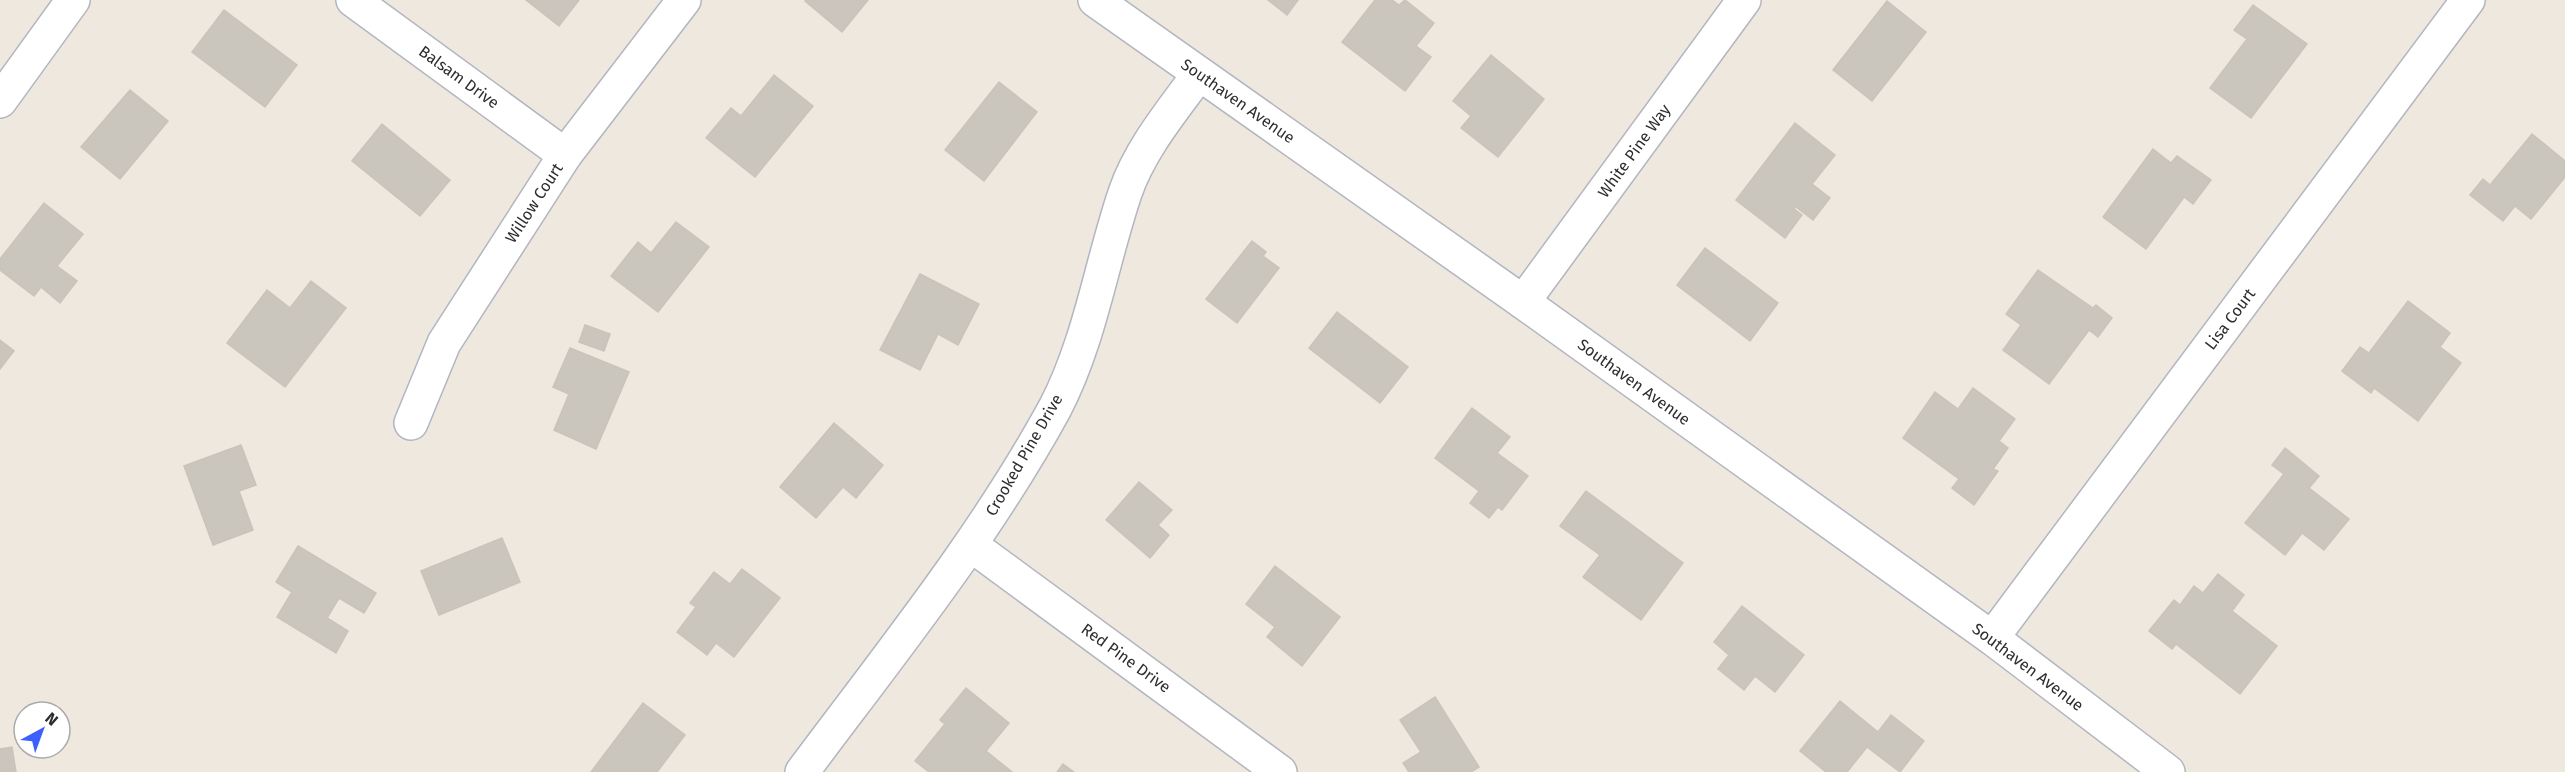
<svg xmlns="http://www.w3.org/2000/svg" width="2565" height="772" viewBox="0 0 2565 772" font-family="'Fira Sans',sans-serif">
<style>
.building{fill:#cac6bd;stroke:#cac4b8;stroke-width:1.5}
.lines{fill:none;stroke-linecap:round;stroke-linejoin:round}
.minor-casing{stroke:#b3b5c0;stroke-width:36}
.tertiary-casing{stroke:#b3b5c0;stroke-width:36}
.minor{stroke:#fff;stroke-width:33}
.tertiary{stroke:#fff;stroke-width:33}
.labels{text-anchor:middle;dominant-baseline:central;stroke-width:4.5;stroke-linejoin:round;paint-order:stroke}
.street-label{font-size:16px;fill:#2d2d2d;stroke:#fff}
</style>
<rect width="100%" height="100%" fill="#eee8df"/>
<g class="building">
<path d="M526 0H579L559 26Z"/>
<path d="M806 0H868L842 32 805 1Z"/>
<path d="M1268 0H1298L1287 15Z"/>
<path d="M1375 0H1392L1399 5 1405 0 1434 23 1416 46 1431 57 1405 91 1342 42Z"/>
<path d="M1887 1 1926 32 1872 101 1833 70Z"/>
<path d="M2253 5 2307 44 2251 118 2210 88 2247 39 2234 30Z"/>
<path d="M224 10 297 65 265 107 192 52Z"/>
<path d="M1491 55 1544 99 1498 157 1461 128 1471 116 1453 101Z"/>
<path d="M774 75 813 106 755 177 706 138 731 108 741 116Z"/>
<path d="M999 82 1037 112 984 181 945 150Z"/>
<path d="M130 90 168 121 120 179 81 147Z"/>
<path d="M1795 123 1835 155 1812 184 1830 198 1813 220 1796 207 1794 209 1802 215 1785 238 1736 200Z"/>
<path d="M382 124 450 180 420 216 352 161Z"/>
<path d="M2532 134 2565 161V177L2531 219 2515 206 2503 221 2470 195 2483 179 2490 185Z"/>
<path d="M2153 149 2171 163 2177 156 2211 180 2193 204 2184 197 2146 249 2103 217Z"/>
<path d="M44 203 83 234 57 266 77 281 60 303 41 287 34 296 0 270V259Z"/>
<path d="M676 222 709 247 658 312 611 276 638 242 651 253Z"/>
<path d="M1252 241 1266 252 1263 256 1279 268 1237 323 1206 299Z"/>
<path d="M1705 248 1778 303 1750 341 1677 285Z"/>
<path d="M2038 270 2093 308 2096 305 2112 318 2098 337 2089 330 2049 384 2003 350 2021 325 2006 314Z"/>
<path d="M920 274 979 304 958 345 938 334 920 370 880 350Z"/>
<path d="M311 281 346 308 285 387 227 343 267 290 290 308Z"/>
<path d="M2408 301 2450 333 2440 347 2461 363 2418 421 2374 388 2371 393 2342 371 2360 347 2369 353Z"/>
<path d="M1337 312 1408 367 1380 403 1309 348Z"/>
<path d="M585 325 610 334 604 351 579 342Z"/>
<path d="M0 340 14 351 0 369Z"/>
<path d="M570 348 629 372 596 449 554 430 569 394 553 387Z"/>
<path d="M1973 388 2015 419 1999 441 2008 448 1993 469 1998 471 1974 505 1952 488 1959 479 1903 438 1935 392 1958 409Z"/>
<path d="M1472 408 1510 437 1497 453 1528 476 1502 510 1498 507 1489 518 1470 503 1479 491 1435 458Z"/>
<path d="M834 423 883 465 856 498 843 487 816 518 780 487Z"/>
<path d="M241 445 256 485 239 491 253 530 213 545 184 466Z"/>
<path d="M2285 448 2319 476 2309 488 2349 519 2324 550 2302 533 2285 555 2245 523 2284 474 2272 465Z"/>
<path d="M1139 482 1172 510 1158 525 1169 535 1150 558 1106 520Z"/>
<path d="M1586 491 1683 563 1641 620 1583 577 1600 555 1560 526Z"/>
<path d="M502 538 520 582 439 615 421 571Z"/>
<path d="M298 546 376 593 364 613 339 598 327 618 348 631 336 653 277 617 292 592 276 582Z"/>
<path d="M1275 566 1340 617 1302 666 1267 637 1275 627 1246 604Z"/>
<path d="M742 569 780 598 734 657 716 643 707 655 677 632 696 607 690 603 714 572 730 584Z"/>
<path d="M2218 574 2244 595 2232 611 2277 646 2240 694 2176 644 2172 649 2149 631 2174 600 2180 605 2194 586 2203 593Z"/>
<path d="M1742 606 1804 655 1775 692 1755 676 1744 690 1718 669 1729 655 1714 642Z"/>
<path d="M966 688 1009 723 986 751 1012 772H929L915 761 945 724 940 720Z"/>
<path d="M1435 697 1479 767 1471 772H1409L1403 763 1421 752 1400 720Z"/>
<path d="M1840 701 1878 732 1891 715 1924 741 1900 772 1867 747 1847 772H1826L1800 751Z"/>
<path d="M643 703 685 735 657 772H591Z"/>
<path d="M12 747 16 772H0V749Z"/>
<path d="M1063 764 1074 772H1057Z"/>
</g>
<g class="lines">
<g class="minor-casing">
<g id="minor">
<path d="M353 0 565 155"/>
<path d="M0 101 73 0"/>
<path d="M1523 302 1744 0"/>
<path d="M411 423 444 343 565 155 684 0"/>
<path d="M971 545 1280 772"/>
<path d="M1992 638 2468 0"/>
<path d="M802 772C890 654 984 538 1055 408 1090 341 1101 264 1125 193 1140 149 1172 111 1199 74"/>
</g>
</g>
<g class="tertiary-casing">
<path id="tertiary" d="M1095 0 1523 302 1992 638 2168 772"/>
</g>
<use href="#minor" class="minor"/>
<use href="#tertiary" class="tertiary"/>
</g>
<g class="labels">
<g class="street-label">
<text transform="translate(459 77) rotate(36)">Balsam Drive</text>
<text transform="translate(1238 101) rotate(35)">Southaven Avenue</text>
<text transform="translate(1634 151) rotate(-54)">White Pine Way</text>
<text transform="translate(534 203) rotate(-57)">Willow Court</text>
<text transform="translate(2230 319) rotate(-53)">Lisa Court</text>
<text transform="translate(1634 382) rotate(36)">Southaven Avenue</text>
<text transform="translate(1024 455) rotate(-60)">Crooked Pine Drive</text>
<text transform="translate(1126 658) rotate(36)">Red Pine Drive</text>
<text transform="translate(2028 667) rotate(37)">Southaven Avenue</text>
</g>
</g>
<g transform="translate(42 730) rotate(41)"><circle r="28" fill="#ffffff" stroke="#ababab" stroke-width="1.5"/>
<path d="M0-4.5L10 22L0 15L-10 22Z" fill="#3c60fe"/>
<text y="-9" font-size="16" font-weight="bold" text-anchor="middle" fill="#2d2d2d">N</text>
</g>
</svg>
